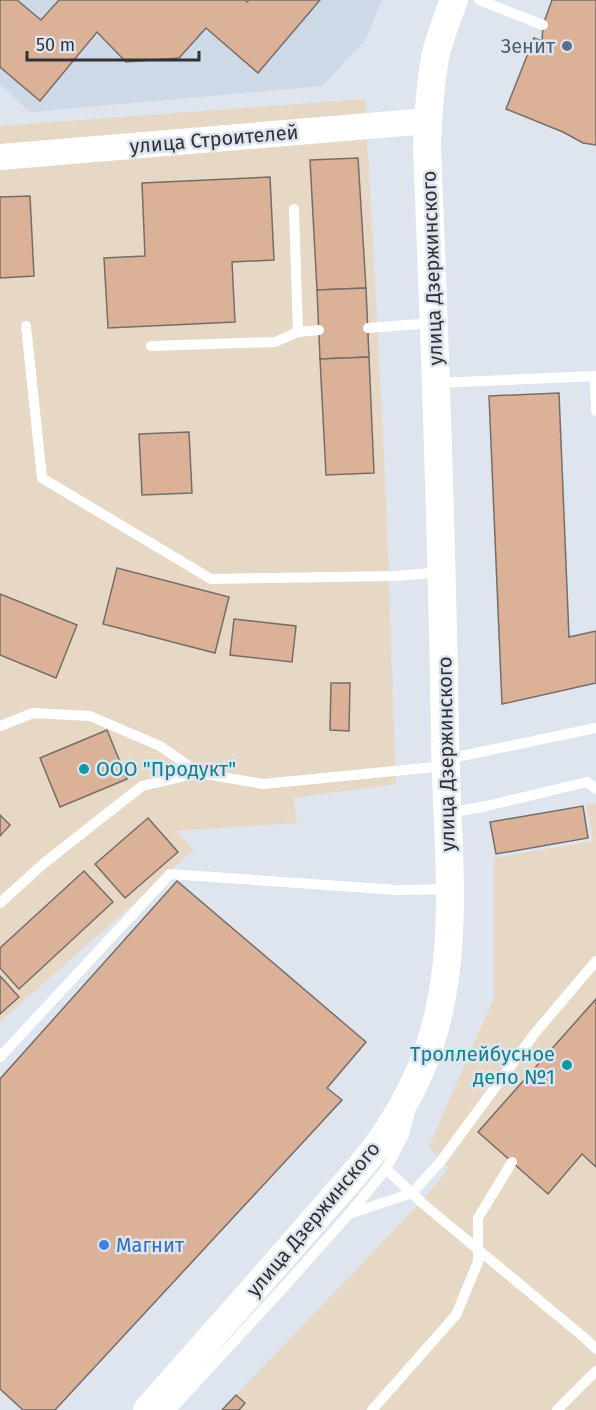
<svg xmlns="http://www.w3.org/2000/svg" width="596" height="1410" viewBox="0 0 596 1410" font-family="'Fira Sans',sans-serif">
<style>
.built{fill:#cdd9e7}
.industrial{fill:#e7d8c6}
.building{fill:#dbb198;stroke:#776d68;stroke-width:1.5}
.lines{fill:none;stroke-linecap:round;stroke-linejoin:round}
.service{stroke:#fff;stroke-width:10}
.tertiary{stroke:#fff;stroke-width:26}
.secondary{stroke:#fff;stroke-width:28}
.service-dot{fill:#5c6f8a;stroke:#dee5ee;stroke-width:2}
.culture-dot{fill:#0f9aa8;stroke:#dee5ee;stroke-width:2}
.shop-dot{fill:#3f7fe0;stroke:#dee5ee;stroke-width:2}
.labels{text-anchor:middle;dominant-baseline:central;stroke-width:5;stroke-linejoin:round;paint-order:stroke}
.service-label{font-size:20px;fill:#4e5e75;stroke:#dee5ee;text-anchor:end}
.street-label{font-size:20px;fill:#303236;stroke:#dee5ee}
.culture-label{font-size:20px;fill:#0d838f;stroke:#dee5ee;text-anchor:start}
.shop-label{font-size:20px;fill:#366cbe;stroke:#dee5ee;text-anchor:start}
</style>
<rect width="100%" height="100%" fill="#dee5ee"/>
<path class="built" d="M0 0H382L366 39 322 86 30 112 0 85Z"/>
<g class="industrial">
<path d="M365 99 385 474 396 784 293 798 297 823 176 831 194 850 0 1022V126Z"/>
<path d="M595 803 596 804V1410H239L245 1403 236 1395 421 1202 449 1168 441 1161 429 1146 494 998V858L593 841 586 805Z"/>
</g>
<g class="building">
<path d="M0 0H17L41 20 59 0H246L247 2 249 0H320L258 73 206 28 179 58 126 62 97 32 40 101 0 67Z"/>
<path d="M552 0H596V145L583 143 563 132 506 109 534 38 542 41 543 25Z"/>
<path d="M358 158 366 288 317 290 310 160Z"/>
<path d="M270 177 274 260 232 262 235 322 108 328 104 258 145 256 142 183Z"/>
<path d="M30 196 34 276 0 278V197Z"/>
<path d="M366 288 369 357 320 359 317 290Z"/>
<path d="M369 357 374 473 326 475 320 359Z"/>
<path d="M559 393 569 637 596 631V683L502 704 489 396Z"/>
<path d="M189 432 192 493 142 495 139 434Z"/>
<path d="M117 568 229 597 215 653 103 624Z"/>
<path d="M0 594 77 625 56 678 0 655Z"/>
<path d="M234 619 296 626 292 662 230 655Z"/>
<path d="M331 683H350L349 731 330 730Z"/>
<path d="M107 730 127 779 60 807 40 758Z"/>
<path d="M583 806 588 838 496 854 490 822Z"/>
<path d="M0 815 10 825 0 836Z"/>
<path d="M148 818 178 852 125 898 95 864Z"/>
<path d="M84 871 113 902 19 989 0 968V948Z"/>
<path d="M177 881 366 1042 327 1088 342 1100 55 1410H23L0 1389V1079Z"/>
<path d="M0 976 19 997 0 1014Z"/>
<path d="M596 999V1167L582 1154 548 1194 478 1132Z"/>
<path d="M236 1395 245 1403 239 1410H222Z"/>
</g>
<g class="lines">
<g class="service">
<path d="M479 0 543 25"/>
<path d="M294 209 298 332 319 330"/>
<path d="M26 326 42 478 211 579 396 576 442 572"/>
<path d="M368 328 434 323"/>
<path d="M151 346 275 342 298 332"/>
<path d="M438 383 595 376 596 411"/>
<path d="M0 726 33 713 90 716 160 746 199 773"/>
<path d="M447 759 596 728"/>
<path d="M448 813 487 806 587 782 596 789"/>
<path d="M0 903 43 864 142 786 199 773 263 784 445 766"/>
<path d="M0 1057 170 874 398 890 449 889"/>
<path d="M386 1169 421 1202 587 1340 596 1349"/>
<path d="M349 1214 412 1193 441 1161 535 1033 596 961"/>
<path d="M171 1410 284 1287 349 1214 386 1169 404 1135 409 1116"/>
<path d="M372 1410 456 1315 478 1262V1218L512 1162"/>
<path d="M557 1410 596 1371"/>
</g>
<path class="tertiary" d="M0 157 428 121"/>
<path class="secondary" d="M147 1410C201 1349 256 1287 310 1225 332 1199 356 1174 377 1146 394 1123 409 1096 421 1069 465 964 446 848 445 737 442 540 435 344 427 147 428 119 430 86 435 58 439 38 447 19 454 0"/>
</g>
<circle class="service-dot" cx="567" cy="46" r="6"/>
<g class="culture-dot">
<circle cx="84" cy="769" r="6"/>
<circle cx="567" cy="1065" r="6"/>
</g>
<circle class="shop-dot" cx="104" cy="1245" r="6"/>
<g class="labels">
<g class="service-label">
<text x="555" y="46">Зенит</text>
</g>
<g class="street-label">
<text transform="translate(214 139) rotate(-5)">улица Строителей</text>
<text transform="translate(432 268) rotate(-92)">улица Дзержинского</text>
<text transform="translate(446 754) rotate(-91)">улица Дзержинского</text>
<text transform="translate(313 1219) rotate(-50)">улица Дзержинского</text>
</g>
<g class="culture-label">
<text x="96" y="769">ООО "Продукт"</text>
<text x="555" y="1054" text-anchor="end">Троллейбусное<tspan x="555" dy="23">депо №1</tspan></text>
</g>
<g class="shop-label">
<text x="116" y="1245">Магнит</text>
</g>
</g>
<path d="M27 51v9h172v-9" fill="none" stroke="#303236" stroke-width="3"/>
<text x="36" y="51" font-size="18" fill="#303236" stroke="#dee5ee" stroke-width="4.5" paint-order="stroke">50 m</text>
</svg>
